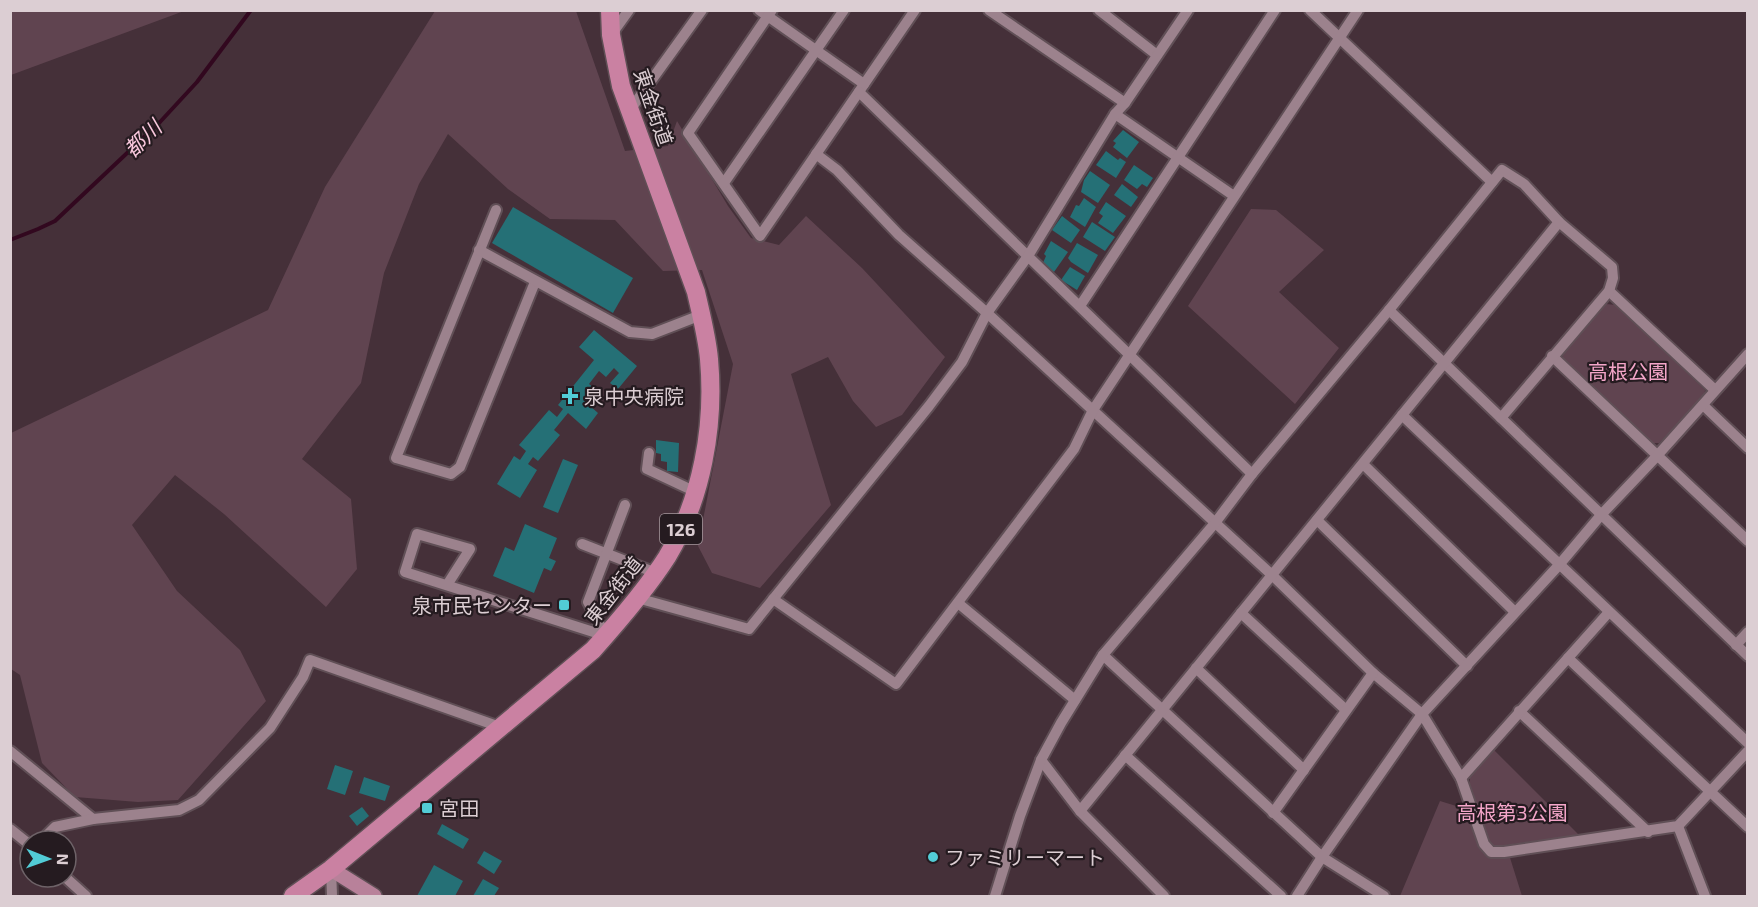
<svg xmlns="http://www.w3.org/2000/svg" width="1758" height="907" viewBox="0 0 1758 907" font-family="'Exo 2','Noto Sans JP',sans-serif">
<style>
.green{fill:#604450}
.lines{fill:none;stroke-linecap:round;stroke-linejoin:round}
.stream{stroke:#32081f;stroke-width:4}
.building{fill:#257076}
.minor-casing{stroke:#604f56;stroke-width:14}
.major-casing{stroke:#604f56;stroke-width:18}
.highway-casing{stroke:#604f56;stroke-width:21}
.minor{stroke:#9c828d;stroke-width:10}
.major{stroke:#b8819a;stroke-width:15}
.highway{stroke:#ca81a2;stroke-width:18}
.poi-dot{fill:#52ccd6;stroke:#251b20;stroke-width:2}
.labels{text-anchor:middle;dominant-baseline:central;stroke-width:4.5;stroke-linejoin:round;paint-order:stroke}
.shield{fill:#251b20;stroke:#a5989d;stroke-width:1.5}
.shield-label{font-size:18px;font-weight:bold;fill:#dcced3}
.street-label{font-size:20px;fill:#dcced3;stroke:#251b20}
.park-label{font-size:20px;fill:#f4a6c9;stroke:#251b20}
.poi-label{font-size:20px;fill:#dcced3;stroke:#251b20;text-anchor:start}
.water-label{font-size:21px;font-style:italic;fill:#f9c8dd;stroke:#251b20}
</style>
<rect width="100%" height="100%" fill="#453039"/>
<g class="green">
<path d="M11 10H184V11L11 75Z"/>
<path d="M435 11H576L625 151 668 146 677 121 728 206 751 238 779 245 806 216 862 268 945 357 902 415 876 427 853 401 828 357 791 374 831 505 760 588 712 573 698 546 733 364 702 270 663 271 615 220 550 219 508 189 448 134 419 184 384 273 361 383 302 459 351 499 357 569 326 607 224 514 175 475 132 525 177 591 240 650 266 701 178 800 138 802 75 797 42 763 20 675 11 669V433L268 310 325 187Z"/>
<path d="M1251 209 1276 210 1324 250 1279 292 1339 348 1295 404 1188 306Z"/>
<path d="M1606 304 1616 305 1705 390 1704 398 1659 443H1648L1563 362V350Z"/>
<path d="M1493 749 1579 835 1506 845 1522 896H1400L1440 801 1479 813 1470 784V771Z"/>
</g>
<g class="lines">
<path class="stream" d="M10 240 38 229 55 221 160 122 197 82 251 10"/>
</g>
<g class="building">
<path d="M1123 130 1139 142 1127 158 1113 147 1116 143 1113 141Z"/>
<path d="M1106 151 1118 160 1120 158 1126 162 1116 178 1096 165Z"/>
<path d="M1134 165 1153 178 1147 187 1142 184 1137 189 1124 180Z"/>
<path d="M1090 171 1110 185 1098 203 1081 192 1084 180Z"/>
<path d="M1122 184 1138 197 1131 207 1114 195Z"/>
<path d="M1084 198 1096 207 1085 227 1070 217 1076 205 1079 206Z"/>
<path d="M1106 202 1126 216 1113 233 1098 223 1103 216 1099 213Z"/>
<path d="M513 207 633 278 613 313 492 243Z"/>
<path d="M1062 216 1080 230 1071 243 1052 230Z"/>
<path d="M1092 222 1115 237 1105 251 1083 237Z"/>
<path d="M1051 241 1068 252 1054 272 1042 265 1046 256 1044 254Z"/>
<path d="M1077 243 1098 255 1088 273 1071 262 1068 258Z"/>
<path d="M1070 267 1085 276 1077 290 1061 280Z"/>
<path d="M594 330 637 366 618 389 610 383 619 373 614 368 606 377 599 371 589 384 595 389 589 395 595 400 590 406 598 413 586 429 568 413 554 430 560 435 538 461 533 457 528 464 537 470 520 498 497 484 514 456 520 460 526 451 519 445 549 410 557 417 563 409 558 405 594 360 579 347Z"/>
<path d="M656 440 679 443 678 472 667 471V462L661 461V454L656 453Z"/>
<path d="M563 459 578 465 558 513 543 507Z"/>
<path d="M525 524 557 538 549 558 556 561 551 571 544 568 534 593 493 576 505 547 514 551Z"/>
<path d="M335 765 353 771 345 795 327 789Z"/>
<path d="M364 777 390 786 385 801 359 793Z"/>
<path d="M362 807 369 816 357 826 349 816Z"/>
<path d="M442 824 469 839 463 849 437 834Z"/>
<path d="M484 851 502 861 494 874 477 863Z"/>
<path d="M434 865 463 881 455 896H417Z"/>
<path d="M483 879 499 888 494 896H473Z"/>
</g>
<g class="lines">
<g class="minor-casing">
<g id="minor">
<path d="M759 10 864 84"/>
<path d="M772 10 688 133 760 236 915 10"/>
<path d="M989 10 1125 103"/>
<path d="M1099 10 1157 55"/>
<path d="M1310 10 1492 182"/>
<path d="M611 35 629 10"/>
<path d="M859 92 1252 474"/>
<path d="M630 110 702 10"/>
<path d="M1115 114 1234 196"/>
<path d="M816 154 837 170 899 235 987 313 1272 575 1373 673 1422 714 1461 778 1484 844 1491 852H1504L1678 826 1748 751"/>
<path d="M724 183 844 10"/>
<path d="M496 210 396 458 451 474 460 467 535 282"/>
<path d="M479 250 630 332 652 334 701 315"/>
<path d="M1609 291 1715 390"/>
<path d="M1080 306 1275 10"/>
<path d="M1389 310 1748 656"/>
<path d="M1552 356 1748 541"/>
<path d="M1703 405 1748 448"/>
<path d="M1402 415 1748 743"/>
<path d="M649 453 647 469 696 492"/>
<path d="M1363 464 1515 612"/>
<path d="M1317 520 1467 666"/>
<path d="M582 544 656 573"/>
<path d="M447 585 470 549 417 534 405 572 606 636 588 602 625 505"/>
<path d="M637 598 749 629 929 406 962 362 987 313 1028 256 1115 114 1125 103 1188 10"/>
<path d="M773 599 896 684 1074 449 1093 410 1358 10"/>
<path d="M958 603 1075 700"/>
<path d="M1241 613 1346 710"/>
<path d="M1736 645 1748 632"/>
<path d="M1103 655 1322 857 1384 896"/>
<path d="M1568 658 1748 827"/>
<path d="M1196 668 1304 770"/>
<path d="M1519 711 1648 832"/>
<path d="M10 751 93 819"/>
<path d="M1125 755 1281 896"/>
<path d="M1041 760 1080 811 1164 896"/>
<path d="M1461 778 1609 612"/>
<path d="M1080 811 1559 222"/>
<path d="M1273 813 1373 673"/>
<path d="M1678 826 1705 896"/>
<path d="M10 829 30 845"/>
<path d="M41 841 55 827 93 819 179 810 199 800 270 728 303 677 310 660 500 727"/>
<path d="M331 869 332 896"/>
<path d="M65 877 86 896"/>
<path d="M995 896 1020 816 1041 760 1061 723 1103 655 1215 523 1252 474 1389 310 1502 170 1524 184 1559 222 1612 267 1613 278 1609 291 1501 418"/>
<path d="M1297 896 1322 857 1422 714 1559 565 1601 515 1656 457 1748 354"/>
</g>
</g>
<g class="major-casing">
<path id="major" d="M331 869 374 896"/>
</g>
<g class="highway-casing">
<path id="highway" d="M293 896 331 869 593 650C619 621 646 590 667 557 702 499 715 426 709 359 707 337 701 314 696 292L621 86 611 35 610 10"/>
</g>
<use href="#minor" class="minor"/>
<use href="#major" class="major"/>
<use href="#highway" class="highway"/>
</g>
<g class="poi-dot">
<path d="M567 387h6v6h6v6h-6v6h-6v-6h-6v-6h6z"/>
<rect x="558" y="599" width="12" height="12" rx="3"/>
<rect x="421" y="802" width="12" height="12" rx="3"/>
<circle cx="933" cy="857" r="6"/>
</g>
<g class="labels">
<rect class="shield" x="660" y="514" width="42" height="30" rx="4.5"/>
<g class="shield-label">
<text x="681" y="529">126</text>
</g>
<g class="street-label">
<text transform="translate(654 107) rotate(71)">東金街道</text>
<text transform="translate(613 590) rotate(-52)">東金街道</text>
</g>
<g class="park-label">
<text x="1628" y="371">高根公園</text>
<text x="1512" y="812">高根第3公園</text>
</g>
<g class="poi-label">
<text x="584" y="396">泉中央病院</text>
<text x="552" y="605" text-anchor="end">泉市民センター</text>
<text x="439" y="808">宮田</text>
<text x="945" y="857">ファミリーマート</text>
</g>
<g class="water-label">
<text transform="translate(142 138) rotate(-44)">都川</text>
</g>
</g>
<rect width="1758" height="907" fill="none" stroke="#dcced3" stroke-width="24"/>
<g transform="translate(48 859) rotate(91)"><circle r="28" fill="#251b20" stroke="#6e6368" stroke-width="1.5"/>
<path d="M0-4.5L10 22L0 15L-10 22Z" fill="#52ccd6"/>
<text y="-9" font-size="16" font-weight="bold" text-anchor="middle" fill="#dcced3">N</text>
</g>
</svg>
